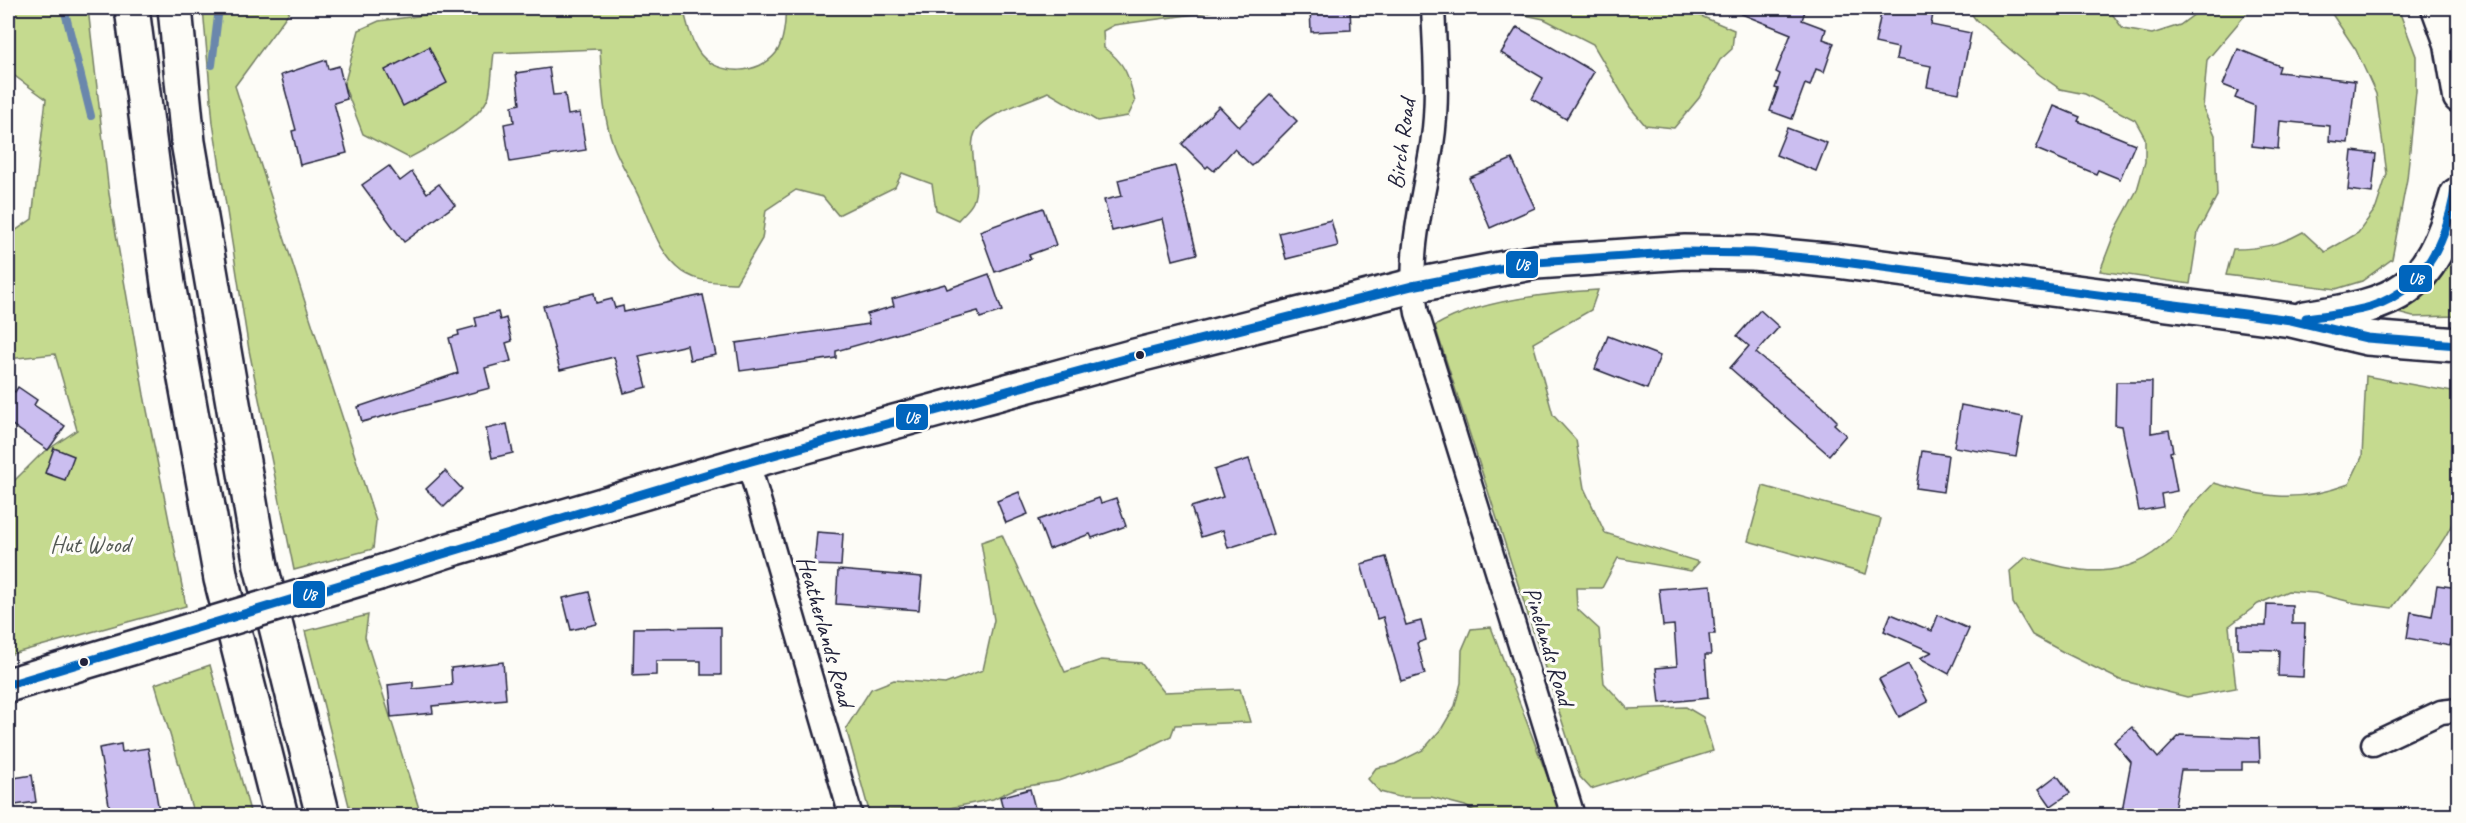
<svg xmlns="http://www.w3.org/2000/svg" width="2466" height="823" viewBox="0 0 2466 823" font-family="Caveat,sans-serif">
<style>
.green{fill:#c5da8f;stroke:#747e65;stroke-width:1.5}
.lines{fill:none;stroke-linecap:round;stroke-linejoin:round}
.stream{stroke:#6b87ac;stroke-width:8}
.building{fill:#cbbef0;stroke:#22223b;stroke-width:1.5}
.minor-casing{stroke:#22223b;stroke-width:27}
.tertiary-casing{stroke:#22223b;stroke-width:33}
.primary-casing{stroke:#22223b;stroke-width:38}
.motorway-casing{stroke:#22223b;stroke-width:38}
.minor{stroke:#fdfcf7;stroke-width:22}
.tertiary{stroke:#fdfcf7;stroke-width:28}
.primary{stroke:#fdfcf7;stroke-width:33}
.motorway{stroke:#fdfcf7;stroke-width:33}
.primary-bridge-casing{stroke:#22223b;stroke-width:38;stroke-linecap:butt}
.primary-bridge{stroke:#fdfcf7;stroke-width:33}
.bus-1-casing{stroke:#fdfcf7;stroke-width:14}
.bus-1{stroke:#0065bd;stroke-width:9}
.bus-dot{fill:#22223b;stroke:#fdfcf7;stroke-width:2}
.labels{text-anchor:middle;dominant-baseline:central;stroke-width:6;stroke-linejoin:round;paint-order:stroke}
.street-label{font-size:24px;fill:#22223b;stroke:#fdfcf7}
.park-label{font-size:24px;fill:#535954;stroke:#fdfcf7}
.line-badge{stroke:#fdfcf7;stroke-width:2}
.badge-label{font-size:16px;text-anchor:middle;font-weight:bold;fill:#fff}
</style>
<rect width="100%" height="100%" fill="#fdfcf7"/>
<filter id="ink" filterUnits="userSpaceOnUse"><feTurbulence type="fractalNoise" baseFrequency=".0167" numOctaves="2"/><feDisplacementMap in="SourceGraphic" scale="12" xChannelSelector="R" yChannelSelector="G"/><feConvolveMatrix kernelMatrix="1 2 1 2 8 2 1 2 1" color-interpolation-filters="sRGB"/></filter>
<g filter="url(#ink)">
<g class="green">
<path d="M8 8H88L109 194 144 395 186 606 8 655V487L40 455 77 430 55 354 8 359V236L32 219 46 99 8 71Z"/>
<path d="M203 8H292L235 86 376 521 373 549 294 570 249 350 213 123Z"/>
<path d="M453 8H683C687 22 691 43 701 55 719 76 759 75 776 53 784 42 786 20 785 8H1221L1203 13 1114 25 1103 31 1104 48C1126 63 1129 77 1135 102L1128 116 1097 121 1048 92C1027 102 998 109 980 126 962 142 983 177 973 202 970 209 962 215 958 220L936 210 932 184 902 173 895 187 838 215 823 197 796 190 766 210 762 239 736 283C718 282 699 283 683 272 660 255 652 227 641 202 633 182 620 164 613 144 602 114 602 80 600 49L494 53C492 66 492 82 489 95 482 120 430 147 409 158L363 134 344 85 359 30 379 21 448 12Z"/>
<path d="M1491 8H1682L1734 30 1732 49 1720 60 1699 98 1674 128 1645 125 1630 107 1593 44 1544 19Z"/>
<path d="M1967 8H2108L2123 29 2152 34 2180 25 2203 8H2251L2207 60 2203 108 2215 135 2217 196 2198 232 2190 284 2100 271 2116 229 2137 190 2145 162V138L2135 120 2085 94 2060 89 2040 75 1976 20Z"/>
<path d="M2328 8H2398L2416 56V91L2407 179 2392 259 2362 281 2336 289 2226 275 2233 249C2260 249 2280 245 2303 232L2325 252 2358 233 2376 208 2387 174 2376 94 2356 50Z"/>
<path d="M2451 258 2458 266V316L2413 317 2394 312C2424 294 2431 286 2451 258Z"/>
<path d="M1598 290 1591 310 1533 343 1553 415 1576 440 1584 488 1605 533 1699 562 1691 571 1618 558 1602 588H1576L1577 609 1599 629 1604 683 1628 709 1686 707 1703 717 1713 751 1591 789 1580 777 1435 326C1477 300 1549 293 1598 290Z"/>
<path d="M2366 376 2458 393V509C2445 548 2415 575 2392 608L2355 603 2315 593 2288 591 2258 604 2229 626 2236 688 2187 697 2120 680 2065 653 2032 635 2013 603 2010 571 2026 557C2079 573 2124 583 2168 541 2176 534 2180 523 2186 514 2194 503 2205 493 2214 483 2266 498 2297 503 2349 484L2362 457Z"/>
<path d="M1763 486 1881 519 1866 574 1748 541Z"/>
<path d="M1002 535 1065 672 1101 660 1141 663 1164 692 1240 689 1250 722 1175 725 1171 736 1128 757 1058 781 1016 788 993 799 950 808 869 811 846 728 871 689 894 680 945 684 983 670 994 620 981 542Z"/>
<path d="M368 615 365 637 421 815 351 814 305 631Z"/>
<path d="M1491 627 1555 797 1560 815H1481L1465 806 1431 797H1399L1380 792 1368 779 1376 768 1395 764 1423 750 1442 728 1455 706 1461 683 1462 650 1471 629Z"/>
<path d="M210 665 251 815H194L155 684Z"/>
<path d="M1288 809H1306L1327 815H1275Z"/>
</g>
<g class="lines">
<g class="stream">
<path d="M64 8 91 116"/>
<path d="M212 65 219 8"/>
</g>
</g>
<g class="building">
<path d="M1310 8H1350L1351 30 1311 32Z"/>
<path d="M1727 8H1806L1802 20 1826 29 1823 39 1834 43 1824 72 1816 69 1810 86 1805 84 1792 119 1770 111 1778 89 1775 88 1780 74 1776 72 1791 34Z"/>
<path d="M1882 8H1934L1931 25 1971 33 1959 93 1927 87 1931 66 1896 59 1898 48 1875 43Z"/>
<path d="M1517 27 1594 72 1566 119 1532 99 1543 78 1501 53Z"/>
<path d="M429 47 447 83 403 106 385 70Z"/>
<path d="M2238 49 2280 66 2278 72 2355 81 2348 143 2329 141 2330 126 2280 121 2278 149 2252 146 2255 106 2235 98 2238 91 2223 85Z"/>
<path d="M326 60 328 69 339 66 347 99 334 103 347 153 300 165 292 131 296 130 281 75Z"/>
<path d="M549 68 553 95 565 94 568 115 580 113 586 150 510 162 504 124 514 122 512 106 520 104 516 73Z"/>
<path d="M1271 95 1297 121 1252 166 1234 149 1214 171 1208 166 1206 168 1182 144 1219 106 1239 127Z"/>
<path d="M2054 106 2080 117 2078 121 2135 144 2120 179 2098 170 2096 174 2036 149Z"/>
<path d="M1787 128 1827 143 1816 171 1776 155Z"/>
<path d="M2352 151 2376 154 2372 193 2348 190Z"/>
<path d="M1512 159 1535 208 1490 228 1469 178Z"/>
<path d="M389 166 400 181 412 172 427 193 439 184 455 205 404 242 362 185Z"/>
<path d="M1175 166 1197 254 1173 260 1163 219 1112 231 1104 200 1122 196 1118 180Z"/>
<path d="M1043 208 1056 245 1029 255 1031 259 995 272 980 231Z"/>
<path d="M1331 220 1338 246 1286 259 1279 233Z"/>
<path d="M989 274 1002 311 980 318 978 311 836 351V358L740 371 736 343 869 324 867 314 894 306 892 299 945 284 947 289Z"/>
<path d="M594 293 596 303 612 299 615 308 623 306 624 312 703 295 716 355 690 360 687 345 639 356 647 387 624 393 614 357 560 370 543 306Z"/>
<path d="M1760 310 1779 327 1756 353 1822 406 1837 421 1834 424 1846 435 1829 455 1730 368 1749 346 1737 336Z"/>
<path d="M498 312 500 320 506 318 512 341 506 343 511 361 485 368 490 388 362 422 358 407 458 373 449 338 459 335 458 331 477 326 475 318Z"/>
<path d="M1608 336 1660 356 1647 389 1595 369Z"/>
<path d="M2116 382H2152L2151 433 2169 430 2173 451 2170 452 2177 491 2161 494 2163 507 2139 511 2122 426 2115 425Z"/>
<path d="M8 387 15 392 18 387 37 400 34 405 65 426 48 450 8 422Z"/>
<path d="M1961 405 2023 417 2016 457 1954 447Z"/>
<path d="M507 424 513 453 492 458 486 429Z"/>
<path d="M54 448 74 456 65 480 45 473Z"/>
<path d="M1922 451 1948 455 1943 492 1916 488Z"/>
<path d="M1249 459 1273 534 1228 548 1223 530 1201 537 1191 507 1223 497 1214 470Z"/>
<path d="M445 471 462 489 444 507 426 489Z"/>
<path d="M1019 492 1028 514 1006 523 997 501Z"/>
<path d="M1099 498 1101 503 1116 498 1126 526 1092 538 1090 534 1049 549 1038 520Z"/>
<path d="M817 532 843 534 841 566 814 565Z"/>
<path d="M1386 557 1406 625 1421 621 1426 640 1417 643 1425 674 1401 681 1383 617 1377 619 1361 564Z"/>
<path d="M838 570 922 577 919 610 836 604Z"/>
<path d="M1711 585 1715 634H1709L1711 655H1705L1708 698 1660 703 1656 668 1677 666 1674 625 1663 626 1659 589Z"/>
<path d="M2437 585 2458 588V632L2453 630 2450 646 2407 638 2411 612 2432 616Z"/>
<path d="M589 592 597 624 571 630 563 598Z"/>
<path d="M2267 604 2292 605V624H2305L2303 677 2278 676 2279 650 2238 649V626H2266Z"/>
<path d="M1891 614 1932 631 1938 615 1969 629 1949 674 1920 658 1932 652 1884 631Z"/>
<path d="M721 627V675H701V661H656V675L633 676 634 628Z"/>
<path d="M503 662 506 699 432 706 433 713 391 717 388 685 413 682V689L452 685 451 668Z"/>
<path d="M1908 664 1928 702 1899 717 1879 679Z"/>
<path d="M2132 727 2158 758 2180 735 2259 738 2260 762H2242V770H2181L2174 812 2163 810 2162 816H2121L2131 762 2114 742Z"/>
<path d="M121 744 122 752 148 748 160 816H111L99 748Z"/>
<path d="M32 775 36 802 8 806V779Z"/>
<path d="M2057 775 2070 793 2051 806 2039 789Z"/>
<path d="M1030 789 1037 816H1005L1000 797Z"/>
</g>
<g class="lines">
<g class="minor-casing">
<g id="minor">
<path d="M1433 8C1435 53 1439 100 1432 145 1423 202 1406 255 1417 313L1573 816"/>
<path d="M748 462 851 816"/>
<path d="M2373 744 2441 712 2458 710"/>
</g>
</g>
<g class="tertiary-casing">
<path id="tertiary" d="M2436 8 2449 44 2458 98"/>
</g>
<g class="primary-casing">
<g id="primary">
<path d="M2305 318C2401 303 2428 293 2457 195"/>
<path d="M379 573 449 550 748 462 1131 357 1412 286 1536 262 1685 252 1753 253 1836 261 2291 320 2367 338 2458 345"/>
<path d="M8 685 168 637"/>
</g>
</g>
<g class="motorway-casing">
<g id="motorway">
<path d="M132 8 168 284 221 579 281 816"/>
<path d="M175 8 188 142 261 566 323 816"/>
</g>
</g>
<use href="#minor" class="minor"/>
<use href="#tertiary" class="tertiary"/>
<use href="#primary" class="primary"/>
<use href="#motorway" class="motorway"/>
<g class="primary-bridge-casing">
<path id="primary-bridge" d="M168 637 379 573"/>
</g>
<use href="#primary-bridge" class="primary-bridge"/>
<g class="bus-1-casing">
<g id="bus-1">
<path d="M2306 318C2327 315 2349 313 2370 307 2431 288 2452 228 2458 169"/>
<path d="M8 685 748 462 1131 357 1412 286 1536 262 1685 252 1753 253 1836 261 2291 320 2367 338 2458 345"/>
</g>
</g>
<use href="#bus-1" class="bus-1"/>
</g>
</g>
<g class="bus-dot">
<circle cx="1140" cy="355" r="5"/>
<circle cx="84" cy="662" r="5"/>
</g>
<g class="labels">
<g class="street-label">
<text transform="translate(1401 144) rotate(-82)">Birch Road</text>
<text transform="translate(826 631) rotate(74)">Heatherlands Road</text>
<text transform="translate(1549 646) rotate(73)">Pinelands Road</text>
</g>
<g class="park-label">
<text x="90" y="544">Hut Wood</text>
</g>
</g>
<g class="line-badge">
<rect x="1505" y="250" width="34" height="29" rx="6" fill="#0065bd"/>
<rect x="2398" y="264" width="35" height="29" rx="6" fill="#0065bd"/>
<rect x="895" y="403" width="34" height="28" rx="6" fill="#0065bd"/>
<rect x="292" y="580" width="34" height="29" rx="6" fill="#0065bd"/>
</g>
<g class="badge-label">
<text x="1522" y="270">U8</text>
<text x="2416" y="284">U8</text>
<text x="912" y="423">U8</text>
<text x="309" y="600">U8</text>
</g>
<rect width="2466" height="823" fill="none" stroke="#fdfcf7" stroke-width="30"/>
<rect x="15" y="15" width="2436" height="793" fill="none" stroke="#22223b" stroke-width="2" filter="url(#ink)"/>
</svg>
